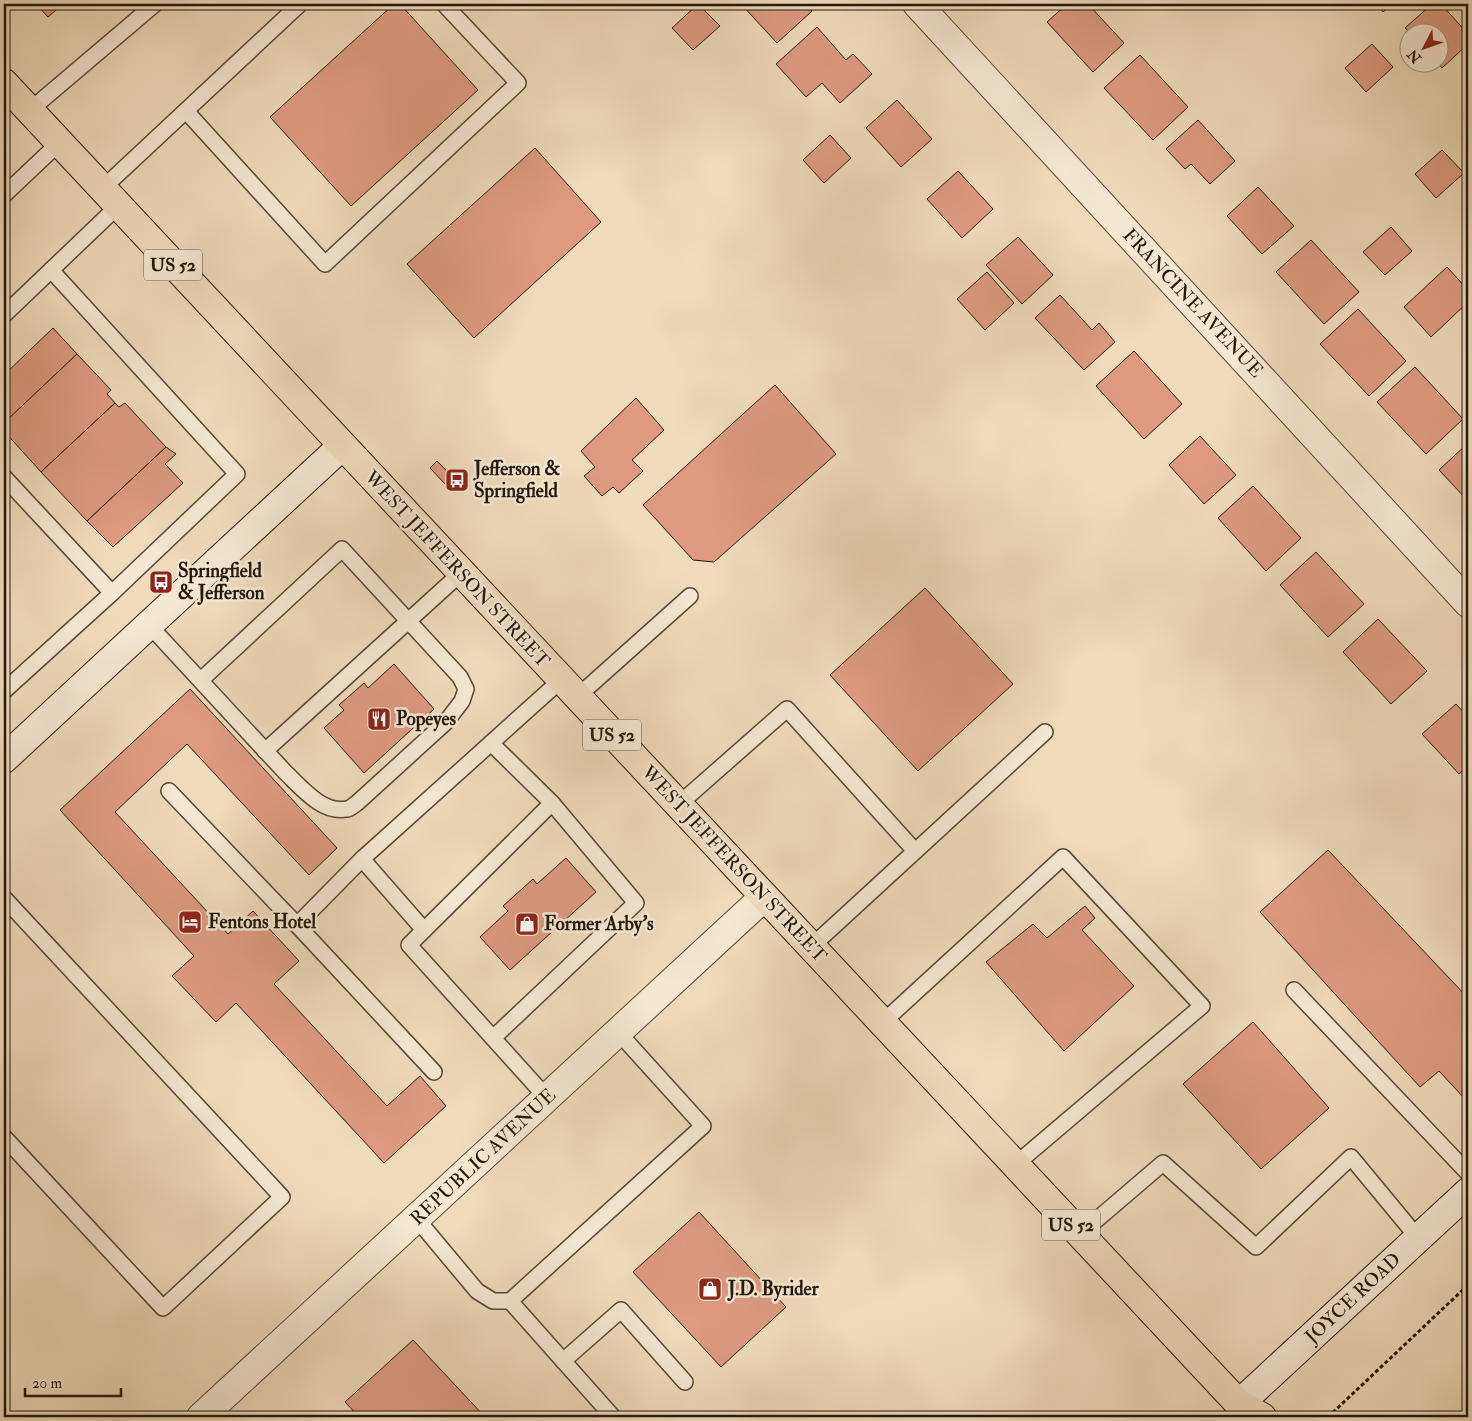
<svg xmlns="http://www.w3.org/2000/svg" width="1472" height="1421" viewBox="0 0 1472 1421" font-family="'IM FELL Double Pica',serif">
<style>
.building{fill:#dd9a81;stroke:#21180b}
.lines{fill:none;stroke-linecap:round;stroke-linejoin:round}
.lane-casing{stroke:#544837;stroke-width:18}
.street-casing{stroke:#544837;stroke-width:30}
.secondary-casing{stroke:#21180b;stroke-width:30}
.primary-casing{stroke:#21180b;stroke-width:30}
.path{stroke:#21180b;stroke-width:3;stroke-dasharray:4 2.5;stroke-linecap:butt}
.lane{stroke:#f5e7d2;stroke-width:15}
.street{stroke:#f5e7d2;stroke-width:28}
.secondary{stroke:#f5e7d2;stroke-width:28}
.primary{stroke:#efdaba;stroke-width:28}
.labels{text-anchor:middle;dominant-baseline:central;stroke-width:5;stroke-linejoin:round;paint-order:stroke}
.shield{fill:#f5e7d2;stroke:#615647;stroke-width:1}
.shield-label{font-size:18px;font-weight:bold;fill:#21180b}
.street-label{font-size:19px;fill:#21180b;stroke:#f5e7d2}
.poi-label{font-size:19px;font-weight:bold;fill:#21180b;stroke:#f5e7d2;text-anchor:start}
</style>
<rect width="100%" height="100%" fill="#efdaba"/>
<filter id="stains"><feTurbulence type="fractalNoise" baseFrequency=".004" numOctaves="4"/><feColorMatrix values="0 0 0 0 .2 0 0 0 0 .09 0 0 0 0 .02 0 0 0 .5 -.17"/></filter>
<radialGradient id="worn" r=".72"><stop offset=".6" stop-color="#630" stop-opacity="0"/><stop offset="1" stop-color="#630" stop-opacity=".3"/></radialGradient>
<g class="building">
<path d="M36 4H63L48 17Z"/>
<path d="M394 4H400L478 90 351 206 270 117Z"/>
<path d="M698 4 720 26 693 50 672 28Z"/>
<path d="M741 4H806L812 11 777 43Z"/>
<path d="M1067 4H1088L1124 43 1093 72 1047 22Z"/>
<path d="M1376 4H1392L1383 12Z"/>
<path d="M1432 4H1441L1468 34V44L1442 68 1437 62H1440V32H1410L1405 28Z"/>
<path d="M817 27 846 60 853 54 872 74 840 103 822 83 806 97 776 64Z"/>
<path d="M1372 44 1393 67 1366 92 1345 68Z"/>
<path d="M1140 55 1188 107 1153 140 1104 88Z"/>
<path d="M1468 74V88L1462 80Z"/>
<path d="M897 100 932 139 901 167 866 128Z"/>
<path d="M1198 120 1235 161 1210 184 1191 164 1185 169 1166 149Z"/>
<path d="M830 135 851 158 824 183 803 160Z"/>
<path d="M535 148 601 222 474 338 407 264Z"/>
<path d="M1442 150 1464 173 1436 198 1415 174Z"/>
<path d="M958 171 993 209 962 238 927 199Z"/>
<path d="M1258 187 1294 226 1262 254 1227 216Z"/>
<path d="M1391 227 1412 251 1385 275 1363 252Z"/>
<path d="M1018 237 1053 275 1022 304 986 265Z"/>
<path d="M1311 240 1359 292 1324 324 1276 272Z"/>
<path d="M1447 267 1468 290V302L1431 337 1404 307Z"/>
<path d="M987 272 1014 303 985 330 957 299Z"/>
<path d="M1060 295 1092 330 1099 323 1115 342 1084 370 1035 318Z"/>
<path d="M1358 309 1406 361 1369 396 1320 344Z"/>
<path d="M53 328 77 354 4 423V375Z"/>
<path d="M1134 351 1182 404 1144 439 1096 386Z"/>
<path d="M77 354 111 390 107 394 115 403 41 472 4 431V423Z"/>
<path d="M1415 367 1463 419 1426 454 1377 402Z"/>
<path d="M775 385 836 454 714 562 693 560 643 505Z"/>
<path d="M636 398 664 430 632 460 643 471 619 493 613 487 602 496 584 476 595 467 581 451Z"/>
<path d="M115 403 119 407 125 403 166 447 87 521 41 472Z"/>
<path d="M1200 436 1236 475 1204 504 1169 465Z"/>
<path d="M1468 443V501L1439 470Z"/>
<path d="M166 447 176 454 165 464 183 483 113 547 87 521Z"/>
<path d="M437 461 453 477 445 484 430 468Z"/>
<path d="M1253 486 1301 538 1266 571 1218 518Z"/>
<path d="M1316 552 1364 604 1328 637 1280 585Z"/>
<path d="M925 588 1013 684 918 771 830 675Z"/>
<path d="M1378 619 1427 671 1391 704 1343 652Z"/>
<path d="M394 664 434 709 364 773 324 728 344 710 339 705 364 683 368 688Z"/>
<path d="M190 689 337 848 309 875 187 744 115 812 228 934 253 911 299 961 274 984 387 1106 420 1076 446 1106 384 1163 236 1003 216 1022 172 976 194 956 60 810Z"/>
<path d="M1456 704 1468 717V766L1459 774 1422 734Z"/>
<path d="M1328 850 1468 998V1096L1465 1099 1439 1071 1420 1087 1260 912Z"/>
<path d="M566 858 596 892 510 970 480 937 508 911 503 906 533 879 537 884Z"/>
<path d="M1085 906 1095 918 1082 930 1134 986 1064 1051 986 962 1033 924 1047 938Z"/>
<path d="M1253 1022 1329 1108 1261 1169 1183 1084Z"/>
<path d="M699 1212 786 1307 721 1367 633 1272Z"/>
<path d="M413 1340 485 1417H359L345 1402Z"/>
</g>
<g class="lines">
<g class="lane-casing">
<g id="lane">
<path d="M29 111 155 4"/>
<path d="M186 111 325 264 518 83 444 4"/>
<path d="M102 189 300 4"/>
<path d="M4 195 59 143"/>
<path d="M51 270 237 474 112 593"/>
<path d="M4 315 118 206"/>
<path d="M4 477 112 593 4 691"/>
<path d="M149 625 285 772C301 787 322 814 347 809 350 809 354 805 357 803L446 722 462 701 466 689 460 677 342 549 201 680"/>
<path d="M577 697 690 596"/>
<path d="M265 751 461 573"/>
<path d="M169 791 297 925"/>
<path d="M678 805 787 709 915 851"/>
<path d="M362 859 297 925 434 1072"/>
<path d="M4 898 282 1197 163 1308 4 1137"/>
<path d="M424 930 362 859 491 743"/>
<path d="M811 947 1045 732"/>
<path d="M1294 990 1468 1173"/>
<path d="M882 1023 1063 857 1202 1006 1015 1165"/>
<path d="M493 1038 636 903 552 803"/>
<path d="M547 1098 409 945 552 803 491 743 561 680"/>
<path d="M416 1218 477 1291 493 1301H510L703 1126 618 1032"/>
<path d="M1080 1234 1163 1163 1256 1247 1351 1157 1418 1238"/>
<path d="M510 1301 613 1417"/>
<path d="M563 1361 621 1310 685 1382"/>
</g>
</g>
<g class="street-casing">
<g id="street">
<path d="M917 4 1468 603"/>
<path d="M201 1417 764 897"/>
</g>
</g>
<g class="secondary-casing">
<g id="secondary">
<path d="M4 759 342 446"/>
<path d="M1239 1404 1468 1192"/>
</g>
</g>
<g class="primary-casing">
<path id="primary" d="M4 83 1239 1404 1262 1417"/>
</g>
<path class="path" d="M1328 1417 1468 1285"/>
<use href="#lane" class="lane"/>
<use href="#street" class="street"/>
<use href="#secondary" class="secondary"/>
<use href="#primary" class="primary"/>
</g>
<defs>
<g id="bus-square" transform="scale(1.25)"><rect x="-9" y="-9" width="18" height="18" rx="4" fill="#8f2418" stroke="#f5e7d2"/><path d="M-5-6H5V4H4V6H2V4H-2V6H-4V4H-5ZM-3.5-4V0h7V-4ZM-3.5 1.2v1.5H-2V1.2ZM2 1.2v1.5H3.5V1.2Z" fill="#fff"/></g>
<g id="restaurant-square" transform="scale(1.25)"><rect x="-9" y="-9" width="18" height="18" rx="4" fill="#8f2418" stroke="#f5e7d2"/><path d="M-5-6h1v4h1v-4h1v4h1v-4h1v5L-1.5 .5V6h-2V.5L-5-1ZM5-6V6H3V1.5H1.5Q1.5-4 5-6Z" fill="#fff"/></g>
<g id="hotel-square" transform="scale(1.25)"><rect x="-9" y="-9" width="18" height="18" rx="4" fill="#8f2418" stroke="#f5e7d2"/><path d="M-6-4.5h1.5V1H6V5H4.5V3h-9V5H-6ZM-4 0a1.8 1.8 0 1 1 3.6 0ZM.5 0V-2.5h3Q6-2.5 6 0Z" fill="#fff"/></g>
<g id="shop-square" transform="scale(1.25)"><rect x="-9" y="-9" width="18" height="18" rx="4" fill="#8f2418" stroke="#f5e7d2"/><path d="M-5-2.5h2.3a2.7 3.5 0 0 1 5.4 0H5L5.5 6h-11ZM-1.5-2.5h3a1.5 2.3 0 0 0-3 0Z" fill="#fff"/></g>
</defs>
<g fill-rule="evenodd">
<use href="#bus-square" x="457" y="480"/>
<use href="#bus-square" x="161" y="582"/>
<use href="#restaurant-square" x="379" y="719"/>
<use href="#hotel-square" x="190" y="922"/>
<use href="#shop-square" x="527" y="924"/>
<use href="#shop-square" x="710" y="1289"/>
</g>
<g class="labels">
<g class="shield">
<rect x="144" y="249.5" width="58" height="31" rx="4"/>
<rect x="583" y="719.5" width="58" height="31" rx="4"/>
<rect x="1042" y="1209.5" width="58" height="31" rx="4"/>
</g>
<g class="shield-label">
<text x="173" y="265">US 52</text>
<text x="612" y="735">US 52</text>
<text x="1071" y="1225">US 52</text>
</g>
<g class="street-label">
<text transform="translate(1193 303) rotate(47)">FRANCINE AVENUE</text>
<text transform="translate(457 569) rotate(47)">WEST JEFFERSON STREET</text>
<text transform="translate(734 864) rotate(47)">WEST JEFFERSON STREET</text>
<text transform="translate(483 1157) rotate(-43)">REPUBLIC AVENUE</text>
<text transform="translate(1353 1298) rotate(-43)">JOYCE ROAD</text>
</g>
<g class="poi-label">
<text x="474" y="469">Jefferson &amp;<tspan x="474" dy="22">Springfield</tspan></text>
<text x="178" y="571">Springfield<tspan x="178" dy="22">&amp; Jefferson</tspan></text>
<text x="396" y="719">Popeyes</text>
<text x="208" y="922">Fentons Hotel</text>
<text x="544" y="924">Former Arby's</text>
<text x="728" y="1289">J.D. Byrider</text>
</g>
</g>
<rect width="1472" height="1421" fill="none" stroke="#efdaba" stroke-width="20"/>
<rect x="5" y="5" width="1462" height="1411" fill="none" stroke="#21180b" stroke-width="2.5"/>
<rect x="10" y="10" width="1452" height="1401" fill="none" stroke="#21180b"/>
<g transform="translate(1424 48) rotate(229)"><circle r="24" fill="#f5e7d2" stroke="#a09482"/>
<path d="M0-4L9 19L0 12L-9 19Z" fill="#8f2418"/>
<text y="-8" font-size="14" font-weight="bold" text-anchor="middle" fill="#21180b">N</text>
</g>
<path d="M25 1388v8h96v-8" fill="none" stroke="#21180b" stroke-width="2.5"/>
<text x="32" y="1388" font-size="15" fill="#21180b" stroke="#f5e7d2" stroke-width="4" paint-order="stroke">20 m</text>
<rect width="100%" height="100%" filter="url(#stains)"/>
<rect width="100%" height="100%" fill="url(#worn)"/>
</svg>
